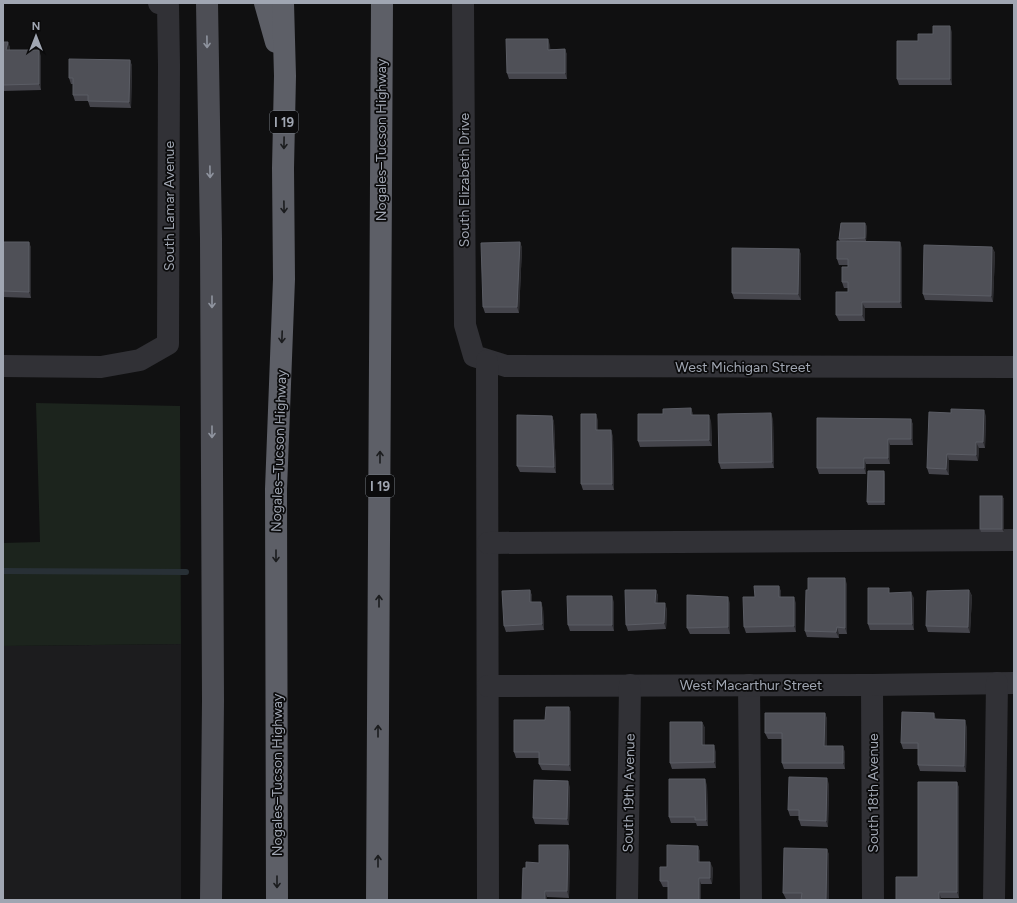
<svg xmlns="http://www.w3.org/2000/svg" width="1017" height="903" viewBox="0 0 1017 903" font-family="Figtree,sans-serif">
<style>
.built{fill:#1c1c1e}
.green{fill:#1c241d}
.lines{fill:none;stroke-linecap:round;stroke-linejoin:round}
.stream{stroke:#283036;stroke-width:6}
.minor{stroke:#313136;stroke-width:22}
.major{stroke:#4d4e55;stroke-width:22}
.highway{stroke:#5d5f67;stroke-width:22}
.wall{fill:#45454c}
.shaded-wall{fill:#2c2c30}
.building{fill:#4f5057;stroke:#5b5d65}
.oneway{stroke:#8f949f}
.oneway2{stroke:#1b1c1e}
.labels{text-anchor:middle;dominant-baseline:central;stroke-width:3.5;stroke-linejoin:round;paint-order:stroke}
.shield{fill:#0b0b0c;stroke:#737880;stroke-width:1}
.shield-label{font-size:13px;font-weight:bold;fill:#a0a6b2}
.street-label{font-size:14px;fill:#a0a6b2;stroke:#0b0b0c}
</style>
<rect width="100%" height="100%" fill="#101011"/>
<path class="built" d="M181 644V900H3V646Z"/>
<path class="green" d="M36 403 180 406 181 644 3 646V543L40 542Z"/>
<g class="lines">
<path class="stream" d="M3 571 186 572"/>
<g class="minor">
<path d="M463 3 465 325 474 356 506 366 1014 367"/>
<path d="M487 361 488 900"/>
<path d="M3 366 101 367 140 360 168 344 169 65 168 6 159 3"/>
<path d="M488 543 1014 540"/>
<path d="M749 685 751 900"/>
<path d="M872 685 873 900"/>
<path d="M488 686 872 685 1014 683"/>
<path d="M627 900 630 685"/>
<path d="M994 900 997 683"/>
</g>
<path class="major" d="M207 3 211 239 213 701 211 900"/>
<g class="highway">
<path d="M265 3 276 42"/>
<path d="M277 900 276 489 284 279 283 168 285 76 283 3"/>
<path d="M377 900 382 3"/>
</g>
</g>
<g class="wall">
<path d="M952 32V85H899L897 79 918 41 933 34Z"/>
<path d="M3 42H8L10 48V50L41 56V90L3 91Z"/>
<path d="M550 45V49H565L567 55V79H509L507 73Z"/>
<path d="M130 60 132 66 131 108 90 107 88 101H75L73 95V84H71L69 78Z"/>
<path d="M867 226 866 241 902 248V308H865V321H839L836 315 848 292V288H844L842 282 848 267V265H839L837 259 840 241 839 239Z"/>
<path d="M3 242H29L31 248V298L3 297Z"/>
<path d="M520 242 522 248 519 313H485L483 307Z"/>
<path d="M992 247 995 253 993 302 925 300 923 294Z"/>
<path d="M799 249 801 255V300L734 299 732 293Z"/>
<path d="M691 408 693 415 711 421 712 446 640 447 638 441Z"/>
<path d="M552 416 554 422 556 473 520 472 517 466Z"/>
<path d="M986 416 985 448H979L978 461 949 460V475L929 474 927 468Z"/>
<path d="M773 419 774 468 721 469 719 463Z"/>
<path d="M911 419 913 425V445H890V464H866V474H819L817 468Z"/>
<path d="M598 420V430L613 436 614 490H583L581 484Z"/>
<path d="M885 474V505H868L867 502Z"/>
<path d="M1002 496 1004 499V532H981L980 529Z"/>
<path d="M847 584V634H839V638L807 637 805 631 808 590Z"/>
<path d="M779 586 781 592V597L796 603V632L746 633 744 627 755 597Z"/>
<path d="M530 590 532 596V602L543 608 544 630 506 632 504 626Z"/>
<path d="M656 590 658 596 657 603 667 609 666 629 628 631 626 625Z"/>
<path d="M969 590 972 596 970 633 928 632 926 626Z"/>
<path d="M890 593 914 598V630H870L868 624Z"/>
<path d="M614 602V631H570L568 625Z"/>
<path d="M730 603V634H690L687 628Z"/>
<path d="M569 707 571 713V771L542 770 539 764V758H516L514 752 545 720Z"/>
<path d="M825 713 827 719V746H843L845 753V769H784L782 763V739H768L765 733Z"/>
<path d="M936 719V720L967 727 966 772 920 771 918 765V749H903L901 743Z"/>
<path d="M702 722 705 728V745L716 752V768L672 769 670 763Z"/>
<path d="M957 782 959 788V898H941V900H896L918 877Z"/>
<path d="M829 784 828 827 801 826 799 820V816H790L788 810Z"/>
<path d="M707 785 708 826H697L696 823H671L669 817Z"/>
<path d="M570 787 569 825 535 824 533 818Z"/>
<path d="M698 846 700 852V862L713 868 712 884H701V900H668V887H663L660 881 667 867Z"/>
<path d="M827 849 829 855V900H801V899H786L783 893Z"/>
<path d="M570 851 569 898 547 897V900L526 868Z"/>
</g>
<g class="shaded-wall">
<path d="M950 26 952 32V85L950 79Z"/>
<path d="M548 39 550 45 551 56 548 50Z"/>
<path d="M8 42 10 48 8 56 6 50Z"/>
<path d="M565 49 567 55V79L565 73Z"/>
<path d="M39 50 41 56V90L39 84Z"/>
<path d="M130 60 132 66 131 108 129 102Z"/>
<path d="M865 223 867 226 866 241 865 238Z"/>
<path d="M29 242 31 248V298L29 292Z"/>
<path d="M520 242 522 248 519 313 517 307Z"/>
<path d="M900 242 902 248V308L900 302Z"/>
<path d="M992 247 995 253 993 302 991 296Z"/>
<path d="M799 249 801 255V300L798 294Z"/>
<path d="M862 302 865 308V321L862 315Z"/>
<path d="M691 408 693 414V421L691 415Z"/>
<path d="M984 410 986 416 985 448 983 442Z"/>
<path d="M771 413 773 419 774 468 772 462Z"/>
<path d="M596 414 598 420V436L596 430Z"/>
<path d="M709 415 711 421 712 446 709 440Z"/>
<path d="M552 416 554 422 556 473 554 467Z"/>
<path d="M911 419 913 425V445L911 439Z"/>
<path d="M611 430 613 436 614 490 612 484Z"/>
<path d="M888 439 890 445V464L888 458Z"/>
<path d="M976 442 979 448 978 461 976 455Z"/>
<path d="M947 454 949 460V475L946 469Z"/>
<path d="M864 458 866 464V474L864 468Z"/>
<path d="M884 471 885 474V505L884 502Z"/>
<path d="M1002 496 1004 499V532L1002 529Z"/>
<path d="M845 578 847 584V634L845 628Z"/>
<path d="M779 586 781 592V603L779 597Z"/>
<path d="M530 590 532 596V608L530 602Z"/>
<path d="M656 590 658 596 657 609 655 603Z"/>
<path d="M969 590 972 596 970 633 968 627Z"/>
<path d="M911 592 914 598V630L912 624Z"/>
<path d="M612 596 614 602V631L612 625Z"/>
<path d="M728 597 730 603V634L728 627Z"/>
<path d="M794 597 796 603V632L794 626Z"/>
<path d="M541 602 543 608 544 630 542 624Z"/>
<path d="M665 603 667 609 666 629 664 623Z"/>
<path d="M837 627 839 634V638L836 632Z"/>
<path d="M569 707 571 713V771L569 765Z"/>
<path d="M825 713 827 719V753L824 746Z"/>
<path d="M934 713 936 719V726L934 719Z"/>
<path d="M965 720 967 727 966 772 964 766Z"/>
<path d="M702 722 705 728V752L702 745Z"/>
<path d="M714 745 716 752V768L714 762Z"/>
<path d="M843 746 845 753V769L843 763Z"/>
<path d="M827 778 829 784 828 827 826 821Z"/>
<path d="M705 779 707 785 708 826 706 820Z"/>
<path d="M568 781 570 787 569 825 567 819Z"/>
<path d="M957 782 959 788V898L957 892Z"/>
<path d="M568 845 570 851 569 898 567 891Z"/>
<path d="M698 846 700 852V868L698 862Z"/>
<path d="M827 849 829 855V900H826Z"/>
<path d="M710 862 713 868 712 884 710 878Z"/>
<path d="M699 878 701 884V900H699Z"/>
<path d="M545 891 547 897V900H545Z"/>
<path d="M939 892 941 898V900H939Z"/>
</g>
<g class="building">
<path d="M933 26H950V79H897V41H918V34H933Z"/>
<path d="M506 39H548V50L565 49V73H507Z"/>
<path d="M3 42H8L6 50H39V84L3 85Z"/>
<path d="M69 59 130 60 129 102 88 101V95H73V78H69Z"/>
<path d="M841 223H865V238L839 239Z"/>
<path d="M837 241 900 242V302H862V315H836V292H848V282H842V267H848V259H837Z"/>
<path d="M3 242H29V292L3 291Z"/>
<path d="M520 242 517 307H483L481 243Z"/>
<path d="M924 245 992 247 991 296 923 294Z"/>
<path d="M732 248 799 249 798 294 732 293Z"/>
<path d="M691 408V415H709V440L638 441V414H663V409Z"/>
<path d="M951 409 984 410 983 442H976V455L947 454 946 469 927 468 929 412 951 413Z"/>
<path d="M771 413 772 462 719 463 718 414Z"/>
<path d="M581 414H596V430H611L612 484H581Z"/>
<path d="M517 415 552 416 554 467 517 466Z"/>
<path d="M817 418 911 419V439H888V458H864V468H817Z"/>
<path d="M868 471H884V502H867Z"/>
<rect x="980" y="496" width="22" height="33"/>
<path d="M808 578H845V628L837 627 836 632 805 631 806 590H808Z"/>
<path d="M754 586H779V597H794V626L744 627 743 597H755Z"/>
<path d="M868 588H889V593L911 592 912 624H868Z"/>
<path d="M530 590V602H541L542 624 504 626 502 591Z"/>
<path d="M625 590H656L655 603H665L664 623 626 625Z"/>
<path d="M969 590 968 627 926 626 927 591Z"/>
<path d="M687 595 728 597V627L687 628Z"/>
<path d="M567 596H612V625H568Z"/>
<path d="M546 707H569V765L539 764V752H514V720H545Z"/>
<path d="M902 712 934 713V719L965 720 964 766 918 765V743H901Z"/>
<path d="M765 713H825L824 746H843V763H782V733H765Z"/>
<path d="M670 722H702V745H714V762L670 763Z"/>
<path d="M789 777 827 778 826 821 799 820V810H788Z"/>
<path d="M669 779H705L706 820H695V817H669Z"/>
<path d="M534 780 568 781 567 819 533 818Z"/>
<path d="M918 782H957V892H939V900H896V877H918Z"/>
<path d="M539 845H568L567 891H545V900H522L523 868H526V862L539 863Z"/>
<path d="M667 845 698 846V862H710V878H699V900H668V881H660V867H667Z"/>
<path d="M784 848 827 849 826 900H801L802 893H783Z"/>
</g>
<defs><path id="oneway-shaft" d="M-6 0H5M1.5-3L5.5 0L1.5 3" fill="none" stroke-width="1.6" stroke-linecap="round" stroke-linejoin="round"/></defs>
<g class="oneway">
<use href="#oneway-shaft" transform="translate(207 42) rotate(89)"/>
<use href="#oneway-shaft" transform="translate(210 172) rotate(89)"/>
<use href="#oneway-shaft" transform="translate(212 302) rotate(90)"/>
<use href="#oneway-shaft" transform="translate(212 432) rotate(90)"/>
</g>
<g class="oneway2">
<use href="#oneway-shaft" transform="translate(284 143) rotate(91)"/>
<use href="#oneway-shaft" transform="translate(284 207) rotate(89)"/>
<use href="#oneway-shaft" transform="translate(282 337) rotate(92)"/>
<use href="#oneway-shaft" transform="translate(380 457) rotate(-90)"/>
<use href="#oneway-shaft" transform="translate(276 556) rotate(90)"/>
<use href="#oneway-shaft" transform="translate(379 601) rotate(-90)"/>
<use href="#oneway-shaft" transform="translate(378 731) rotate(-90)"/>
<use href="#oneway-shaft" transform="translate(378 861) rotate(-90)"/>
<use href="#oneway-shaft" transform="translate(277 882) rotate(90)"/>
</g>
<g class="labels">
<g class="shield">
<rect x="270" y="111" width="28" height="22" rx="3"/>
<rect x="366" y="475" width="28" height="22" rx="3"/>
</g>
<g class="shield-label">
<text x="284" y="122">I 19</text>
<text x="380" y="486">I 19</text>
</g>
<g class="street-label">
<text transform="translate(381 140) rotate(-90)">Nogales–Tucson Highway</text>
<text transform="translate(464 180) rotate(-90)">South Elizabeth Drive</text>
<text transform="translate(169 206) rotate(-90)">South Lamar Avenue</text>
<text x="743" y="367">West Michigan Street</text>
<text transform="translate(279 451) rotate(-88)">Nogales–Tucson Highway</text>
<text x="751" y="685">West Macarthur Street</text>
<text transform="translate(277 775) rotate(-90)">Nogales–Tucson Highway</text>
<text transform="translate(629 793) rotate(-89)">South 19th Avenue</text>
<text transform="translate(873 793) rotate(-90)">South 18th Avenue</text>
</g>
</g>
<rect width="1017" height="903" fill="none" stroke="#a0a6b2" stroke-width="8"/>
<g transform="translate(36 36)" stroke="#0b0b0c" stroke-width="3" paint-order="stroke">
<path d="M0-3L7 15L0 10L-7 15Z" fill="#a0a6b2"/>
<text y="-6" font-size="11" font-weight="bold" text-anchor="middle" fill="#a0a6b2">N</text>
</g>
</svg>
